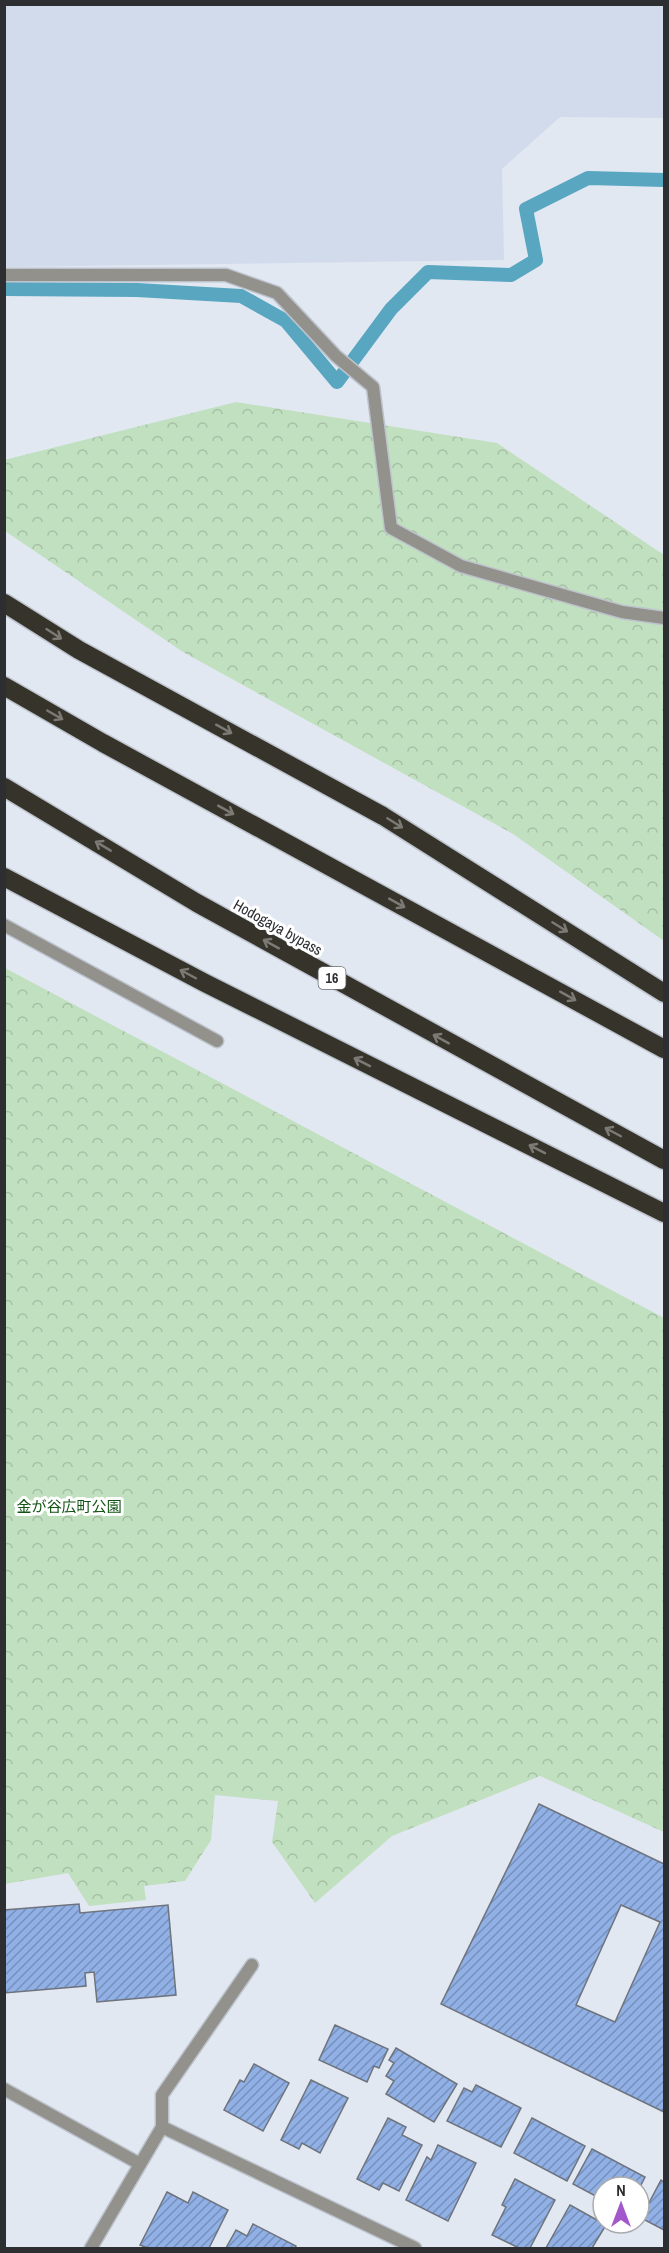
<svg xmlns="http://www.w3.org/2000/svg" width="669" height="2253" viewBox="0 0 669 2253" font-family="'Archivo Narrow','Noto Sans JP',sans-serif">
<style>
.built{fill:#d2dbec}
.forest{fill:url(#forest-crowns)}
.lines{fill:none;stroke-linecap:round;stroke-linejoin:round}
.stream{stroke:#59a6c1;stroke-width:14}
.building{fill:url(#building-hatch);stroke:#6e737c;stroke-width:1.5;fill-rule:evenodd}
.lane-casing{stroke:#bdc3cc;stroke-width:15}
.street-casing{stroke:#bdc3cc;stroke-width:15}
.highway-casing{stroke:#bdc3cc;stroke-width:21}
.lane{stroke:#92918c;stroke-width:12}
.street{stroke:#92918c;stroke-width:12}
.highway{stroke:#35332a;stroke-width:18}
.oneway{stroke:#7c7a75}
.labels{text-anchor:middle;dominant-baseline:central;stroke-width:6;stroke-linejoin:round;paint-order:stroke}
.shield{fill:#fff;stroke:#6b6d70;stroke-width:1.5}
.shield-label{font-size:14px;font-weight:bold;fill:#2c2e32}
.street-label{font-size:15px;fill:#2c2e32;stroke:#fff}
.park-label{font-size:15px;fill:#105313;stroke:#fff}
</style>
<defs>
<pattern id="forest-crowns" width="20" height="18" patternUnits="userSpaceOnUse" patternTransform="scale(1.5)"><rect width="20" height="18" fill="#c1e0bf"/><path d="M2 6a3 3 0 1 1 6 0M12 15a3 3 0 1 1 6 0" fill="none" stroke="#a6c0a5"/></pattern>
<pattern id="building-hatch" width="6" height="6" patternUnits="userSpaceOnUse" patternTransform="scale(1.5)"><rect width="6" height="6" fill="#90b0e6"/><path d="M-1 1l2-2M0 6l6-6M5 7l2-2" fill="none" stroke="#7690bb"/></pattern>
</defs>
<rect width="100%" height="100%" fill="#e1e8f2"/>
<path class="built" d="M4 5H664V118L560 117 502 169 504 260 5 267Z"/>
<g class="forest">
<path d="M236 402 497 443 664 555V941L513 834 183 652 5 531 4 460Z"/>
<path d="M5 968 664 1318V1832L540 1776 392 1836 315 1903 272 1842 278 1801 215 1795 211 1840 185 1881 144 1886 146 1900 89 1906 68 1873 5 1884Z"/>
</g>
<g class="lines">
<path class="stream" d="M4 289 137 290 241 296 286 321 337 382 391 309 428 272 511 275 536 260 526 209 588 178 664 180"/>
</g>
<g class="building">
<path d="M539 1804 664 1864V2112L441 2004ZM621 1905 660 1922 615 2022 576 2005Z"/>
<path d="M79 1904 80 1913 168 1905 176 1995 97 2002 94 1972 85 1973 86 1986 4 1993V1910Z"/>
<path d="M335 2025 388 2049 379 2068 374 2066 367 2082 319 2060Z"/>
<path d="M396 2048 457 2084 434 2122 386 2094 394 2081 386 2076 394 2063 389 2060Z"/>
<path d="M254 2064 289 2083 263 2131 224 2110 240 2080 244 2082Z"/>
<path d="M311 2080 348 2098 320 2153 302 2143 299 2149 281 2140Z"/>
<path d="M476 2085 521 2108 501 2147 447 2121 464 2088 472 2092Z"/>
<path d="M388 2118 406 2127 402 2135 422 2145 399 2191 383 2183 379 2190 357 2179Z"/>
<path d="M532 2118 585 2146 567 2181 514 2153Z"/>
<path d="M438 2145 476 2163 448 2221 406 2200 427 2157 431 2160Z"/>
<path d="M592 2149 645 2177 639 2189 603 2187V2200L573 2184Z"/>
<path d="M515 2179 555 2200 530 2248H519L492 2235 506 2207 502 2205Z"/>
<path d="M661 2180 664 2182V2230L641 2218Z"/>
<path d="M167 2192 188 2203 193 2192 228 2210 209 2248H148L140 2245Z"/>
<path d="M570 2205 606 2225 592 2248H546Z"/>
<path d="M253 2224 296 2246 295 2248H226L236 2230 247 2236Z"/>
</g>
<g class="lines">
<g class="lane-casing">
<path id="lane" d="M4 2089 140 2164"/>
</g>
<g class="street-casing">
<g id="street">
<path d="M4 275H226L277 293 336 356 373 387 391 528 461 566 622 612 664 618"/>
<path d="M4 925 217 1041"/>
<path d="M162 2127 415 2248"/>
<path d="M91 2248 162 2127V2095L252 1965"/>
</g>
</g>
<g class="highway-casing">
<g id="highway">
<path d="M4 603 79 650 383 816 664 993"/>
<path d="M4 686 103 743 664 1049"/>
<path d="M4 787 197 903 664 1160"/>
<path d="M4 877 205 983 664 1213"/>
</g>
</g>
<use href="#lane" class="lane"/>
<use href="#street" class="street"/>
<use href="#highway" class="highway"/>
</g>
<defs><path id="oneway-shaft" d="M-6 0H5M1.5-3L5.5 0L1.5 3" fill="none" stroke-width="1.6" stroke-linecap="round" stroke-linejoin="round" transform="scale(1.5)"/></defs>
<g class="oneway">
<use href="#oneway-shaft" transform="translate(54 634) rotate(33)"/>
<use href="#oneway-shaft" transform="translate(55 715) rotate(30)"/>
<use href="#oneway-shaft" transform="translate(224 729) rotate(29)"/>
<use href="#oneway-shaft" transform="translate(226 810) rotate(29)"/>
<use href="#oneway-shaft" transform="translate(395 823) rotate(32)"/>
<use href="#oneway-shaft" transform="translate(103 846) rotate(-149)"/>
<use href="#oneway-shaft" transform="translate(397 903) rotate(29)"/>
<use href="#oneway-shaft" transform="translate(560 927) rotate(32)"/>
<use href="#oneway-shaft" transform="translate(271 944) rotate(-151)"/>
<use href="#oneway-shaft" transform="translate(188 974) rotate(-152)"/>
<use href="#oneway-shaft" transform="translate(568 996) rotate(29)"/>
<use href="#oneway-shaft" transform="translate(441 1039) rotate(-151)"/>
<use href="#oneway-shaft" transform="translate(362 1062) rotate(-153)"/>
<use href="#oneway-shaft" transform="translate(613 1132) rotate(-152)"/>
<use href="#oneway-shaft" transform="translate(537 1149) rotate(-153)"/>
</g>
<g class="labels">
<rect class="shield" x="318.5" y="967" width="27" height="22" rx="4.5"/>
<g class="shield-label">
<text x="332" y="978">16</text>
</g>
<g class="street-label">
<text transform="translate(278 927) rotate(29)">Hodogaya bypass</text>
</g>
<g class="park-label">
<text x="69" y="1506">金が谷広町公園</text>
</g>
</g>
<rect width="669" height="2253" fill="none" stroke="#2c2e32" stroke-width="12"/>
<g transform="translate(621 2205)"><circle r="28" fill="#ffffff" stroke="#ababad" stroke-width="1.5"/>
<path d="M0-4.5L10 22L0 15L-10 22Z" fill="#a258cb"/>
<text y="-9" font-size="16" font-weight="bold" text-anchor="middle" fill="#2c2e32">N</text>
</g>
</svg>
